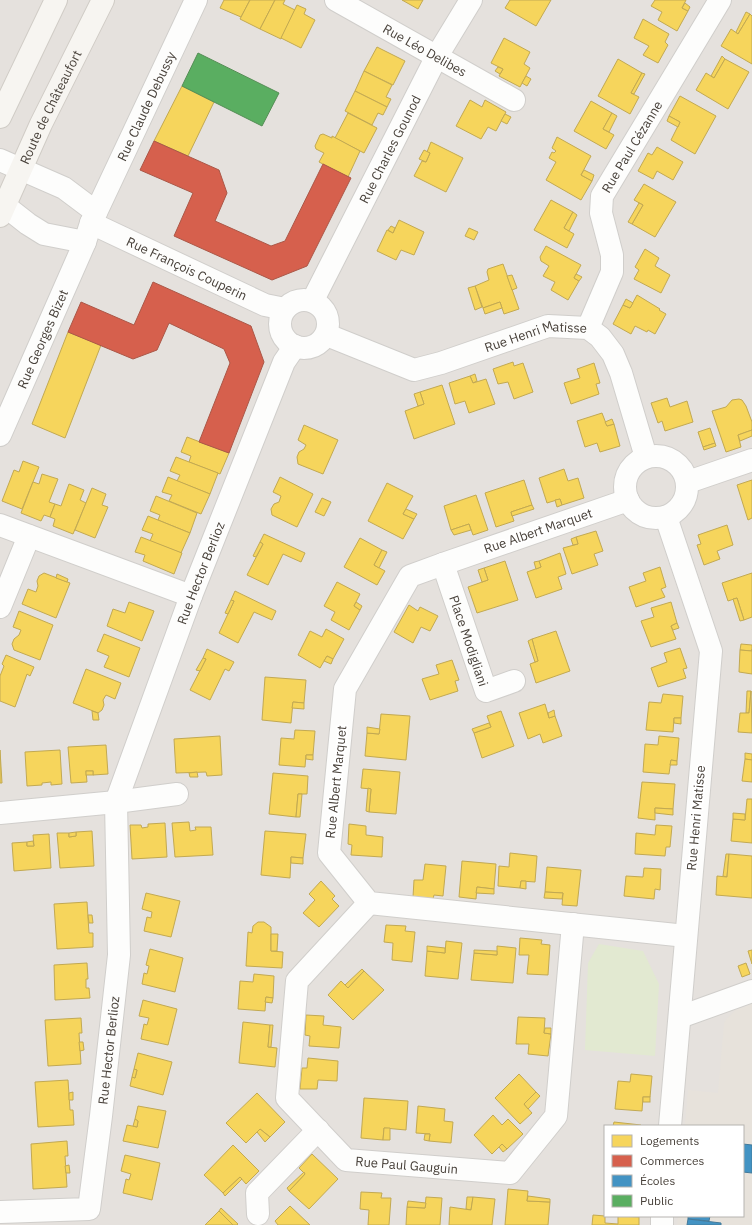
<svg xmlns="http://www.w3.org/2000/svg" width="752" height="1225" viewBox="0 0 752 1225" font-family="'IBM Plex Sans',sans-serif">
<style>
.residential{fill:#e5e1dd;fill-rule:evenodd}
.education{fill:#e7e2db}
.green{fill:#e2e9d1}
.homes{fill:#f6d55c;stroke:#c2a952}
.shops{fill:#d6604d;stroke:#ab5747}
.schools{fill:#4393c3;stroke:#447a9a}
.public{fill:#5aae61;stroke:#558d55}
.lines{fill:none;stroke-linecap:round;stroke-linejoin:round}
.street-casing{stroke:#d0cecb;stroke-width:24}
.secondary-casing{stroke:#d0ccc6;stroke-width:24}
.street{stroke:#fdfdfc;stroke-width:22}
.secondary{stroke:#f7f5f1;stroke-width:22}
.labels{text-anchor:middle;dominant-baseline:central;stroke-width:4;stroke-linejoin:round;paint-order:stroke}
.street-label{font-size:13px;fill:#48413a;stroke:#fff}
</style>
<rect width="100%" height="100%" fill="#f2f0ee"/>
<path class="residential" d="M0 0H752V1225H0ZM605 1126H743V1216H605Z"/>
<path class="education" d="M752 1004V1225H677L678 1216H743V1126H685L688 1090 718 1093 724 1023 727 1018 736 1010Z"/>
<path class="green" d="M599 944 643 951 659 984 655 1056 585 1050 588 963Z"/>
<g class="homes">
<path d="M224 0H250L241 17 220 8Z"/>
<path d="M250 0H275L260 29 240 19Z"/>
<path d="M275 0H285L283 4 295 10 281 39 260 29Z"/>
<path d="M402 0H423L418 9Z"/>
<path d="M510 0H551L536 26 505 8Z"/>
<path d="M655 0H686L682 8 688 11 677 31 658 20 662 12 651 6Z"/>
<path d="M685 3 690 7 688 11 682 8Z"/>
<path d="M297 5 306 9 304 14 315 20 301 48 281 38Z"/>
<path d="M746 12 750 14 738 34 736 32Z"/>
<path d="M750 14 752 16V64L721 46 731 29 738 34Z"/>
<path d="M643 19 669 34 665 42 668 45 658 63 643 55 649 46 634 38Z"/>
<path d="M504 38 530 52 524 64 530 68 520 87 499 76 503 69 491 63Z"/>
<path d="M377 47 405 61 393 85 364 71Z"/>
<path d="M722 56 725 59 714 78 711 76Z"/>
<path d="M618 59 642 73 631 93 639 97 630 114 598 96Z"/>
<path d="M725 59 749 72 728 109 696 90 706 73 714 78Z"/>
<path d="M498 67 503 69 500 74 495 71Z"/>
<path d="M364 71 392 85 386 97 391 99 387 107 355 91Z"/>
<path d="M642 73 645 74 634 94 631 93Z"/>
<path d="M526 76 531 79 527 86 522 83Z"/>
<path d="M182 86 214 102 188 156 154 141Z"/>
<path d="M355 91 387 107 383 115 378 113 372 125 345 111Z"/>
<path d="M680 96 716 116 695 154 671 140 680 122 669 116Z"/>
<path d="M470 100 482 107 485 100 506 112 496 131 488 127 481 139 456 126Z"/>
<path d="M591 101 612 113 603 129 614 135 606 149 574 131Z"/>
<path d="M348 113 377 128 364 153 335 138Z"/>
<path d="M612 113 617 116 609 132 603 129Z"/>
<path d="M505 114 511 117 507 124 501 121Z"/>
<path d="M669 116 680 122 678 127 667 121Z"/>
<path d="M323 134 332 138V136L360 151 348 177 319 162 324 153 316 149 315 146 320 135Z"/>
<path d="M557 137 591 156 581 175 592 181 581 200 546 180 556 162 549 158 552 152 554 153 556 151 552 148Z"/>
<path d="M431 142 463 158 446 192 414 176 422 161 426 162 430 153 427 152Z"/>
<path d="M657 147 683 162 673 180 657 171 653 179 638 171 648 153 652 155Z"/>
<path d="M424 150 430 153 426 162 419 159Z"/>
<path d="M584 170 594 175 592 181 581 175Z"/>
<path d="M644 184 676 202 655 237 632 224 643 205 634 200Z"/>
<path d="M551 200 573 212 564 228 574 234 567 248 534 230Z"/>
<path d="M639 203 643 205 632 224 628 222Z"/>
<path d="M573 212 577 215 569 231 564 228Z"/>
<path d="M399 220 424 232 414 255 401 250 396 260 377 251 387 230 393 233Z"/>
<path d="M391 226 395 228 393 233 388 230Z"/>
<path d="M469 228 478 232 474 240 465 236Z"/>
<path d="M546 246 581 265 574 278 579 281 568 300 551 290 555 282 543 276 549 266 541 261 540 257Z"/>
<path d="M645 249 659 258 655 266 670 275 661 293 634 279 639 270 635 267Z"/>
<path d="M503 264 519 309 504 314 500 302 483 308 475 286 489 280 487 272 488 269Z"/>
<path d="M576 274 582 277 579 281 574 278Z"/>
<path d="M512 275 517 288 512 290 507 276Z"/>
<path d="M475 286 482 307 475 310 468 288Z"/>
<path d="M637 295 660 309 659 310 666 314 655 334 648 330 647 332 635 326 631 334 613 324 623 305 630 308Z"/>
<path d="M626 299 633 303 630 308 623 305Z"/>
<path d="M500 302 502 308 485 314 483 308Z"/>
<path d="M68 332 101 345 65 438 32 424Z"/>
<path d="M513 362 514 366 523 363 533 392 514 399 508 382 498 384 493 369Z"/>
<path d="M594 363 600 383 596 384 599 394 571 404 564 383 580 378 577 369Z"/>
<path d="M475 374 477 381 473 383 470 376Z"/>
<path d="M470 376 473 383 486 379 495 404 469 413 465 401 455 404 449 383Z"/>
<path d="M442 385 455 424 414 439 405 411 424 404 420 392Z"/>
<path d="M420 392 424 404 418 406 414 394Z"/>
<path d="M667 398 670 407 687 401 693 422 665 431 662 421 658 423 651 403Z"/>
<path d="M739 399 742 400 746 406 752 422V430L738 435 741 447 726 452 712 411 726 407 732 400Z"/>
<path d="M602 413 607 426 614 424 620 446 600 452 597 443 585 447 577 421Z"/>
<path d="M612 419 614 424 607 426 605 422Z"/>
<path d="M304 425 338 440 323 474 298 464 297 457 299 452 304 449 306 445 298 440Z"/>
<path d="M710 428 715 443 703 447 698 432Z"/>
<path d="M752 430V436L740 441 738 435Z"/>
<path d="M187 437 229 453 220 474 189 462 191 456 181 452Z"/>
<path d="M715 443 716 446 704 450 703 447Z"/>
<path d="M176 457 218 473 210 494 177 481 180 475 170 471Z"/>
<path d="M23 461 39 467 22 509 2 501 14 470 19 472Z"/>
<path d="M564 469 568 481 578 478 584 498 562 505 560 499 547 503 539 478Z"/>
<path d="M42 474 58 479 49 502 55 504 50 517 44 515 41 521 21 513 33 482 39 484Z"/>
<path d="M168 477 210 494 201 514 169 501 172 495 162 492Z"/>
<path d="M280 477 313 494 297 527 272 515 271 509 274 504 279 502 281 496 273 492Z"/>
<path d="M524 480 532 505 511 512 514 521 496 527 485 493Z"/>
<path d="M752 480V518L748 520 737 485Z"/>
<path d="M387 483 413 496 403 514 414 519 403 539 368 521Z"/>
<path d="M69 484 84 490 80 500 86 503 73 534 53 526 55 519 50 517 55 504 61 506Z"/>
<path d="M92 488 106 494 102 505 108 507 95 538 75 530Z"/>
<path d="M476 495 488 530 473 535 469 524 451 530 444 506Z"/>
<path d="M156 496 197 513 190 533 158 520 160 515 150 511Z"/>
<path d="M322 498 331 502 324 516 315 512Z"/>
<path d="M560 499 562 505 557 507 555 500Z"/>
<path d="M532 505 534 509 512 516 511 512Z"/>
<path d="M406 509 417 514 414 519 403 514Z"/>
<path d="M148 516 190 533 181 553 150 541 153 534 142 530Z"/>
<path d="M469 524 471 530 454 535 451 530Z"/>
<path d="M727 525 733 545 717 551 720 559 704 565 697 545 701 544 698 535Z"/>
<path d="M596 531 603 551 594 554 598 565 572 574 563 548 578 544 576 537Z"/>
<path d="M264 534 305 553 301 562 283 554 268 585 247 575 263 544 260 542Z"/>
<path d="M141 537 182 553 174 574 143 561 145 555 135 552Z"/>
<path d="M576 537 578 544 573 545 571 539Z"/>
<path d="M360 538 382 550 374 565 385 571 377 585 344 567Z"/>
<path d="M260 542 263 544 256 557 253 556Z"/>
<path d="M382 550 387 552 379 568 374 565Z"/>
<path d="M560 553 566 574 558 577 562 589 536 598 527 572 541 567 539 561Z"/>
<path d="M505 561 518 600 477 613 468 587 488 580 484 568Z"/>
<path d="M539 561 541 567 536 569 534 562Z"/>
<path d="M660 567 666 587 661 589 665 597 636 607 629 587 646 581 643 573Z"/>
<path d="M484 568 488 580 482 582 478 570Z"/>
<path d="M44 573 70 583 56 618 22 604 28 589 36 592 38 586 37 581 39 576Z"/>
<path d="M752 573V617L744 620 737 598 728 601 722 583Z"/>
<path d="M57 574 68 579 67 582 56 578Z"/>
<path d="M337 582 360 594 354 606 360 610 349 630 331 620 335 612 324 606Z"/>
<path d="M235 591 276 611 272 620 254 612 238 643 219 633 234 601 231 600Z"/>
<path d="M737 598 744 620 740 621 733 599Z"/>
<path d="M231 600 234 601 228 614 225 613Z"/>
<path d="M129 602 154 611 142 641 107 626 113 609 125 613Z"/>
<path d="M356 602 362 606 360 610 354 606Z"/>
<path d="M671 602 677 623 671 626 676 639 651 647 641 621 654 617 651 608Z"/>
<path d="M409 605 418 611 420 607 438 616 430 631 421 627 413 643 394 632Z"/>
<path d="M19 611 53 625 40 660 14 650 12 644 14 639 19 635 21 630 13 627Z"/>
<path d="M677 623 679 628 673 630 671 626Z"/>
<path d="M326 629 344 639 333 659 327 656 320 668 298 655 310 631 322 637Z"/>
<path d="M556 631 570 671 536 683 530 664 538 661 532 639Z"/>
<path d="M104 634 140 648 129 677 104 667 109 656 97 651Z"/>
<path d="M532 639 538 661 535 662 528 641Z"/>
<path d="M741 644 752 645V651L740 650Z"/>
<path d="M680 648 687 668 683 669 686 678 658 687 651 668 667 662 664 653Z"/>
<path d="M207 649 234 662 229 671 225 669 210 700 190 690 206 659 203 658Z"/>
<path d="M752 649V674L739 672 740 650 752 651Z"/>
<path d="M6 655 34 667 30 676 27 674 15 707 0 701V676L4 666 2 664Z"/>
<path d="M327 656 333 659 331 664 324 661Z"/>
<path d="M203 658 206 659 200 671 196 670Z"/>
<path d="M452 660 459 680 455 681 458 691 430 700 422 679 439 674 436 665Z"/>
<path d="M86 669 121 683 115 699 106 695 103 700 104 705 102 710 98 713 73 703Z"/>
<path d="M265 677 306 680 304 703 293 702 291 723 262 720Z"/>
<path d="M747 691H751L749 713H746Z"/>
<path d="M751 691 752 733 738 732 740 713H749Z"/>
<path d="M663 694 683 696 681 718H674L673 732 646 730 649 702 661 703Z"/>
<path d="M293 702 304 703V709L292 708Z"/>
<path d="M545 704 549 718 555 716 562 736 543 743 540 734 528 739 519 713Z"/>
<path d="M554 710 555 716 549 718 548 713Z"/>
<path d="M92 711 98 713 99 720H93Z"/>
<path d="M501 711 514 746 482 758 474 733 491 727 487 716Z"/>
<path d="M381 714 410 716 406 760 365 756 367 733 379 734Z"/>
<path d="M674 718H681V724L674 723Z"/>
<path d="M489 723 491 727 474 733 472 729Z"/>
<path d="M367 727 380 729 379 734 367 733Z"/>
<path d="M295 730 315 731 313 755H306L305 767 279 765 281 738 294 739Z"/>
<path d="M220 736 222 775 207 776 206 772 176 773 174 739Z"/>
<path d="M659 736 679 738 677 761 671 760 669 774 643 772 645 744 658 745Z"/>
<path d="M106 745 108 774 93 775V771H86L87 782 71 783 68 747Z"/>
<path d="M0 750 2 783H0Z"/>
<path d="M60 750 62 784 51 785V782L42 783V785L27 786 25 752Z"/>
<path d="M745 753 752 754V760L745 759Z"/>
<path d="M306 755H313V760L306 759Z"/>
<path d="M745 759 752 760V782L742 781Z"/>
<path d="M671 760 677 761V765H670Z"/>
<path d="M363 769 400 772 396 814 369 812 371 789 361 788Z"/>
<rect x="86" y="771" width="7" height="4"/>
<path d="M197 772 198 777H190L189 773Z"/>
<path d="M273 773 308 776 307 794H298L296 817 269 814Z"/>
<path d="M642 782 675 784 673 809 655 808V820L638 818Z"/>
<path d="M368 788 371 789 369 812 366 811Z"/>
<path d="M298 794H302L300 817H296Z"/>
<path d="M747 799H752V843L731 841 733 819 745 820Z"/>
<path d="M655 808 673 809V815L655 813Z"/>
<path d="M733 813 745 814V820L733 819Z"/>
<path d="M189 822 190 831 196 830 195 827H211L213 855 175 857 172 823Z"/>
<path d="M165 823 167 857 132 859 130 825H141L142 828 148 827V824Z"/>
<path d="M349 824 366 826V835L383 837 382 857 351 855 352 845 348 844Z"/>
<path d="M656 825 672 826 670 847H666L665 856 635 854 636 833 655 835Z"/>
<path d="M92 831 94 866 60 868 57 833H69V837L76 836V832Z"/>
<path d="M265 831 306 834 303 858 291 857 290 878 261 875Z"/>
<path d="M76 832V836L69 837V833Z"/>
<path d="M49 834 51 868 14 871 12 843 27 842V846H34L33 835Z"/>
<path d="M33 841 34 846H27V842Z"/>
<path d="M510 853 537 856 535 882 521 881 520 888 498 886 499 866 509 867Z"/>
<path d="M726 854H729L727 877 723 876Z"/>
<path d="M729 854 752 856V898L716 895 717 876 727 877Z"/>
<path d="M291 857 303 858V864L291 863Z"/>
<path d="M462 861 496 864 494 889 477 887 476 899 459 897Z"/>
<path d="M425 864 446 866 443 896 434 895 433 899 413 897 414 880H423Z"/>
<path d="M547 867 581 870 577 906 562 905 563 893 545 892Z"/>
<path d="M644 868 661 869 660 890 655 889 654 899 624 896 626 876 643 877Z"/>
<path d="M321 881 335 896 332 899 339 906 319 927 303 913 315 900 309 894Z"/>
<path d="M521 881H526V889L520 888Z"/>
<path d="M477 887 494 889V894L476 893Z"/>
<path d="M545 892 563 893 562 899 544 898Z"/>
<path d="M146 893 180 901 171 937 144 931 147 917 151 918 152 912 142 909Z"/>
<path d="M87 902 89 933H93V947L57 949 54 904Z"/>
<path d="M88 915H92L93 923H89Z"/>
<path d="M258 922H264L271 927V951L283 952 282 968 246 966 248 932 252 933 253 926Z"/>
<path d="M386 925 406 926 405 931 415 932 412 962 392 960 393 943 384 942Z"/>
<path d="M271 934H278L277 951H271Z"/>
<path d="M520 938 542 940 541 944 550 945 548 975 527 974 529 955H519Z"/>
<path d="M446 941 462 943 458 979 425 976 427 951 445 953Z"/>
<path d="M427 946 445 948V953L427 951Z"/>
<path d="M497 946 516 948 513 983 471 980 474 953 497 955Z"/>
<path d="M150 949 183 958 175 992 142 984 144 973 147 974 149 966 146 965Z"/>
<path d="M474 950 497 951V955L474 953Z"/>
<path d="M752 950V964L748 951Z"/>
<path d="M87 963 88 979H86V988H89L90 998 55 1000 54 965Z"/>
<path d="M746 963 750 974 742 977 738 966Z"/>
<path d="M362 969 364 971 348 988 345 985Z"/>
<path d="M364 971 384 990 353 1020 328 995 341 981 348 988Z"/>
<path d="M254 974 274 976 273 998 266 997 265 1011 238 1009 240 981 253 982Z"/>
<path d="M266 997 273 998 272 1003 265 1002Z"/>
<path d="M143 1000 177 1009 168 1045 141 1039 144 1024 147 1025 149 1018 139 1016Z"/>
<path d="M306 1015 324 1016 323 1025 341 1027 339 1048 309 1046 310 1036 305 1035Z"/>
<path d="M518 1017 545 1018 544 1033 551 1034 548 1056 528 1054 529 1044H516Z"/>
<path d="M81 1018 82 1033H79L81 1064 48 1066 45 1020Z"/>
<path d="M243 1022 270 1025 268 1047 277 1048 275 1067 239 1063Z"/>
<path d="M270 1025H273L271 1047H268Z"/>
<path d="M545 1028H551V1034L544 1033Z"/>
<path d="M79 1042H83L84 1050 80 1051Z"/>
<path d="M138 1053 172 1062 163 1095 130 1086 132 1077 135 1078 137 1070 134 1069Z"/>
<path d="M308 1058 338 1061 337 1081 318 1080 317 1089H300L302 1068H307Z"/>
<path d="M134 1069 137 1070 135 1078 132 1077Z"/>
<path d="M519 1074 536 1092 524 1104 532 1113 520 1124 495 1098Z"/>
<path d="M631 1074 652 1076 650 1097H643L642 1111 615 1109 618 1081 630 1082Z"/>
<path d="M68 1080 70 1110H73L74 1125 38 1127 35 1082Z"/>
<path d="M73 1092V1100H69V1093Z"/>
<path d="M536 1092 540 1096 528 1109 524 1104Z"/>
<path d="M257 1093 285 1122 270 1137 260 1129 246 1143 226 1123Z"/>
<rect x="643" y="1097" width="7" height="5"/>
<path d="M364 1098 408 1101 406 1130 384 1128 383 1140 361 1138Z"/>
<path d="M138 1106 166 1111 158 1148 123 1141 127 1125 137 1127 138 1121 135 1119Z"/>
<path d="M418 1106 445 1109 444 1121 453 1122 451 1143 429 1141 430 1134 416 1133Z"/>
<path d="M493 1115 502 1125 508 1119 523 1134 507 1149 502 1144 492 1154 474 1135Z"/>
<path d="M135 1119 138 1121 137 1127 133 1126Z"/>
<path d="M614 1122 641 1125V1126H613Z"/>
<path d="M384 1128H390V1140H383Z"/>
<path d="M260 1129 270 1137 265 1142 257 1132Z"/>
<path d="M425 1134H430L429 1141 424 1140Z"/>
<path d="M67 1141 68 1156H65L67 1187 33 1189 31 1144Z"/>
<path d="M502 1144 507 1149 503 1152 499 1147Z"/>
<path d="M233 1145 259 1171 246 1184 240 1177 223 1193 204 1175Z"/>
<path d="M312 1154 338 1179 309 1209 289 1191 305 1174 299 1168Z"/>
<path d="M125 1155 160 1163 152 1200 123 1193 126 1179 129 1180 131 1174 121 1171Z"/>
<path d="M69 1165 70 1173H66L65 1166Z"/>
<path d="M304 1172 305 1174 289 1191 287 1188Z"/>
<path d="M240 1177 242 1179 225 1196 223 1193Z"/>
<path d="M508 1189 528 1191 527 1201 550 1202 548 1225H505Z"/>
<path d="M361 1192 382 1193 381 1198H391L389 1225H368L369 1210 360 1209Z"/>
<path d="M528 1196 550 1199V1202L527 1201Z"/>
<path d="M426 1197 442 1198 440 1225H406L407 1207 425 1208Z"/>
<path d="M467 1197H473L471 1210 466 1209Z"/>
<path d="M473 1197 495 1199 492 1225H449L450 1207 471 1210Z"/>
<path d="M408 1201 426 1203 425 1208 407 1207Z"/>
<path d="M290 1206 310 1225H278L275 1221Z"/>
<path d="M221 1208 238 1224 237 1225H233L219 1211Z"/>
<path d="M219 1211 233 1225H205Z"/>
<path d="M593 1215 605 1216V1223L618 1224V1216L639 1217V1225H592Z"/>
</g>
<g class="shops">
<path d="M154 141 219 170 227 193 215 221 271 246 285 241 323 164 351 178 307 266 272 280 174 236 193 193 140 170Z"/>
<path d="M153 282 251 326 264 362 229 453 199 442 230 363 224 349 169 323 157 350 133 359 68 332 81 302 134 325Z"/>
</g>
<g class="schools">
<path d="M743 1144 752 1145V1173L743 1172Z"/>
<path d="M688 1216H710L709 1221 688 1219Z"/>
<path d="M688 1219 721 1223V1225H687Z"/>
</g>
<path class="public" d="M198 53 279 93 262 126 182 86Z"/>
<g class="lines">
<g class="street-casing">
<g id="street">
<path id="s1" d="M336 0 514 100"/>
<path d="M0 160 64 188 96 212"/>
<path d="M0 203 5 206 28 224 44 234 85 242"/>
<path id="s2" d="M91 223 265 305 285 309"/>
<circle cx="304" cy="324" r="24"/>
<path id="s3" d="M314 301V298L437 56 471 0"/>
<path id="s4" d="M588 328 612 272V255L601 213 602 196 720 0"/>
<path id="s5" d="M327 335 414 370 441 363 548 326 588 328 600 337 613 354 621 373 646 457"/>
<path id="s6" d="M0 435 85 242 91 223 196 0"/>
<circle cx="656" cy="487" r="31"/>
<path d="M688 482 752 460"/>
<path d="M628 500 443 564 410 576 345 689 329 853 369 903 686 936"/>
<path d="M666 517 711 651 670 1126"/>
<path d="M0 525 191 596"/>
<path id="s7" d="M443 564 486 691 514 681"/>
<path d="M0 607 29 536"/>
<path d="M0 813 116 802 177 794"/>
<path id="s8" d="M369 903 297 981 287 1098 346 1160 510 1173 556 1116 573 924"/>
<path d="M680 1017 752 991"/>
<path id="s9" d="M0 1212 89 1209 101 1116 119 955 116 802 191 596 284 362 295 346"/>
<path d="M258 1214 257 1193 318 1130"/>
<path d="M662 1225V1216"/>
</g>
</g>
<g class="secondary-casing">
<g id="secondary">
<path d="M0 117 56 0"/>
<path id="s10" d="M0 216 41 124 103 0"/>
</g>
</g>
<use href="#street" class="street"/>
<use href="#secondary" class="secondary"/>
</g>
<g class="labels">
<g class="street-label">
<text stroke="none"><textPath href="#s1" startOffset="102">Rue Léo Delibes</textPath></text>
<text stroke="none"><textPath href="#s6" startOffset="360">Rue Claude Debussy</textPath></text>
<text stroke="none"><textPath href="#s10" startOffset="120">Route de Châteaufort</textPath></text>
<text stroke="none"><textPath href="#s4" startOffset="196">Rue Paul Cézanne</textPath></text>
<text stroke="none"><textPath href="#s3" startOffset="170">Rue Charles Gounod</textPath></text>
<text stroke="none"><textPath href="#s2" startOffset="106">Rue François Couperin</textPath></text>
<text stroke="none"><textPath href="#s6" startOffset="105">Rue Georges Bizet</textPath></text>
<text stroke="none"><textPath href="#s5" startOffset="221">Rue Henri Matisse</textPath></text>
<text transform="translate(538 531) rotate(-19)">Rue Albert Marquet</text>
<text stroke="none"><textPath href="#s9" startOffset="742">Rue Hector Berlioz</textPath></text>
<text stroke="none"><textPath href="#s7" startOffset="81">Place Modigliani</textPath></text>
<text transform="translate(336 782) rotate(-84)">Rue Albert Marquet</text>
<text transform="translate(696 818) rotate(-85)">Rue Henri Matisse</text>
<text stroke="none"><textPath href="#s9" startOffset="249">Rue Hector Berlioz</textPath></text>
<text stroke="none"><textPath href="#s8" startOffset="370">Rue Paul Gauguin</textPath></text>
</g>
</g>
<rect x="604" y="1125" width="140" height="92" fill="#ffffff" stroke="#b6b3b0"/>
<rect x="612" y="1135" width="20" height="12" fill="#f6d55c" stroke="#b6b3b0"/>
<text x="640" y="1145" font-size="12" fill="#48413a">Logements</text>
<rect x="612" y="1155" width="20" height="12" fill="#d6604d" stroke="#b6b3b0"/>
<text x="640" y="1165" font-size="12" fill="#48413a">Commerces</text>
<rect x="612" y="1175" width="20" height="12" fill="#4393c3" stroke="#b6b3b0"/>
<text x="640" y="1185" font-size="12" fill="#48413a">Écoles</text>
<rect x="612" y="1195" width="20" height="12" fill="#5aae61" stroke="#b6b3b0"/>
<text x="640" y="1205" font-size="12" fill="#48413a">Public</text>
</svg>
